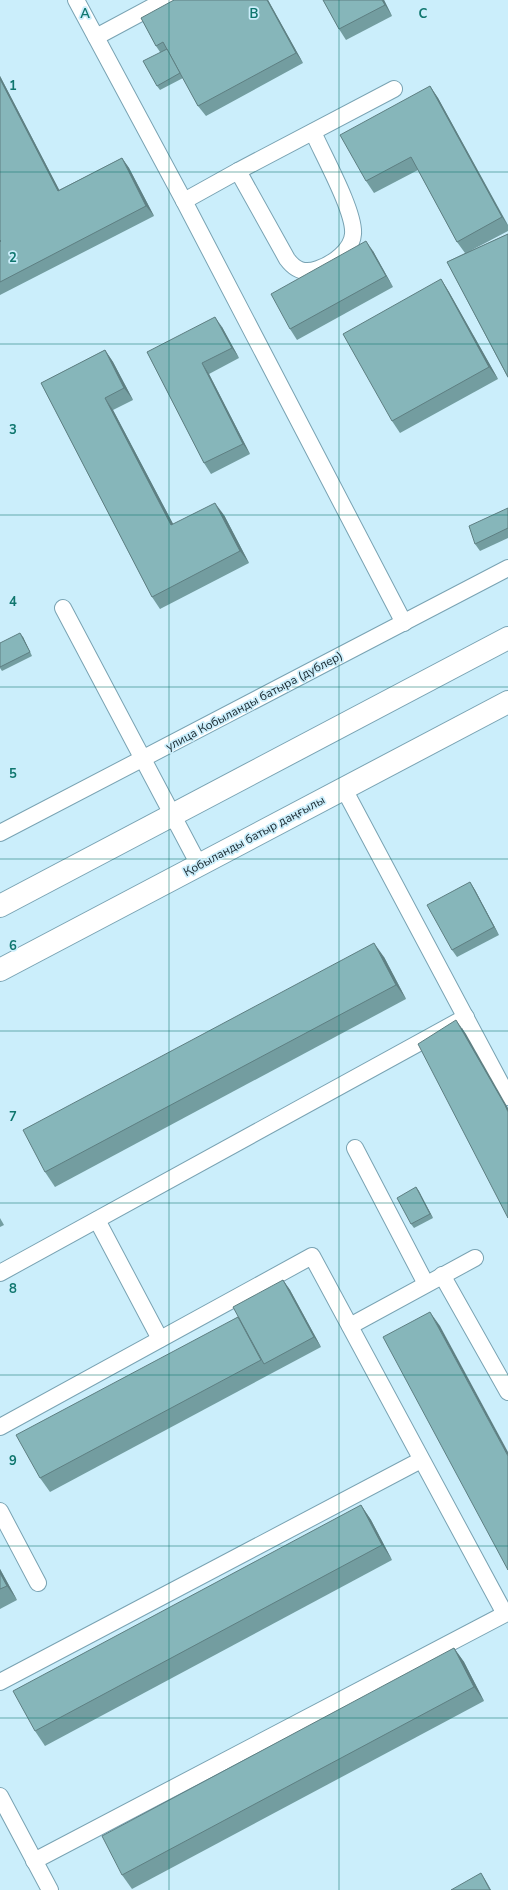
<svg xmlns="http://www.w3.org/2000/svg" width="508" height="1890" viewBox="0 0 508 1890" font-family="'Nunito Sans',sans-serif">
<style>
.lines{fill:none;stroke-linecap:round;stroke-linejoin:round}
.service-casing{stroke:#79a3b3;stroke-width:18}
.tertiary-casing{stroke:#79a3b3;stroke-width:24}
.service{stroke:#fff;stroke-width:16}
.tertiary{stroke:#fff;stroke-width:22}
.wall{fill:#739da0}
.shaded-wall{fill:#5e7f82}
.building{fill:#86b6ba;stroke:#5e7f82}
.grid{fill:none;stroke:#0f766e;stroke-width:1;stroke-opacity:0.55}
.labels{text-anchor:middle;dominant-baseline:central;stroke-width:3.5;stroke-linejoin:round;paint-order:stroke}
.street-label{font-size:12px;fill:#18282f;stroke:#cbeefb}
.grid-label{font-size:13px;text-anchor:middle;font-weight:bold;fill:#0f766e;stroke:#cbeefb;stroke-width:3.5;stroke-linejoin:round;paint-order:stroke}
</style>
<rect width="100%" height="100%" fill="#cbeefb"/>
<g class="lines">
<g class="service-casing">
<g id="service">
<path d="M76 0 184 201 404 623"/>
<path d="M96 37 165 0"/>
<path d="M238 171 287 259C295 270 304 274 318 269 333 264 352 250 353 234 355 212 323 155 313 132"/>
<path d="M184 201 238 171 394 89"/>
<path d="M63 608 199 865"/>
<path d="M344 789 508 1097"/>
<path d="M0 833 508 568"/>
<path d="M355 1148 426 1284"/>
<path d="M97 1220 160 1339"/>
<path d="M0 1273 466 1017"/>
<path d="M442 1275 508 1392"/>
<path d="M350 1326 475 1258"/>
<path d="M0 1427 312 1256 505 1614 34 1861"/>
<path d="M0 1511 38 1583"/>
<path d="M0 1682 421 1460"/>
<path d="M0 1796 50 1890"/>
</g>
</g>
<g class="tertiary-casing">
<g id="tertiary">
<path d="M0 906 508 638"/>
<path d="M0 970 508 702"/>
</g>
</g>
<use href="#service" class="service"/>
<use href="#tertiary" class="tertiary"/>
</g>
<g class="wall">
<path d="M268 0 303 63 206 116 198 106 183 78 160 90 157 86 160 52 156 46 141 18Z"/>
<path d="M323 0H384L392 16 346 40 339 29Z"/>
<path d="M0 76 59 190 122 158 129 168 154 216 0 295V242L1 241Z"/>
<path d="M430 86 438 98 508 225V231L470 251 508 234V378L447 262 465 253 457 242 418 170 374 193 366 181Z"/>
<path d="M373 251 393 287 297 340 290 329Z"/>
<path d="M441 279 449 292 498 379 400 433 392 421Z"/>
<path d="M222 327 239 358 209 374 250 454 211 474 204 463 147 352Z"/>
<path d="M105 350 113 362 133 400 113 410 173 524 224 515 249 563 160 609 152 597 41 383Z"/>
<path d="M508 508V538L480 551 475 544Z"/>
<path d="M23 637 32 656 2 671 0 668V643Z"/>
<path d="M470 882 475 890 499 935 457 957 452 950Z"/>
<path d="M384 957 406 999 55 1187 45 1172Z"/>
<path d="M416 1187 433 1218 414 1228 411 1224Z"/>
<path d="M0 1218 4 1225 0 1227Z"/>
<path d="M283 1280 290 1290 321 1347 50 1492 40 1478Z"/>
<path d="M361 1505 371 1520 392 1560 45 1746 35 1731Z"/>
<path d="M0 1569 17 1600 0 1609Z"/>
<path d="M454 1648 464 1662 484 1701 132 1889 122 1875Z"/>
</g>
<g class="shaded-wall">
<path d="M267 0H268L303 63 296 53Z"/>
<path d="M382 0H384L392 16 385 5Z"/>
<path d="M0 76 65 201 58 191 0 79Z"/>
<path d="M430 86 438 98 508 226 502 217Z"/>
<path d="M122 158 129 168 154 216 146 206Z"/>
<path d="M366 241 373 251 393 287 386 276Z"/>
<path d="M441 279 449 292 498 379 489 367Z"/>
<path d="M215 317 222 327 239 358 232 348Z"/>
<path d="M105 350 113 362 133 400 124 388Z"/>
<path d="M202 363 209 374 250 454 243 444Z"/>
<path d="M105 398 113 410 180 537 171 525Z"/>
<path d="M215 503 224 515 249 563 240 551Z"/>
<path d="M20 633 23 637 32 656 30 652Z"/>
<path d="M470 882 475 890 499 935 494 927Z"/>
<path d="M374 943 384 957 406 999 396 985Z"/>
<path d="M456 1020 466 1034 508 1108V1112Z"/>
<path d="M416 1187 419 1191 433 1218 430 1214Z"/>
<path d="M283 1280 290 1290 321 1347 314 1337Z"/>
<path d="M430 1312 440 1326 508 1452V1456Z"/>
<path d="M361 1505 371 1520 392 1560 382 1545Z"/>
<path d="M0 1569 17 1600 7 1586 0 1573Z"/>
<path d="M454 1648 464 1662 484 1701 474 1687Z"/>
<path d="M481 1873 486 1881 491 1890H490Z"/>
</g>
<g class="building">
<path d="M174 0H267L296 53 198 106 163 42 156 46 141 18Z"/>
<path d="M323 0H382L385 5 339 29Z"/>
<path d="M167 49 180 73 157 86 143 61Z"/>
<path d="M0 79 58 191 122 158 146 206 0 282V242L1 241 0 240Z"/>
<path d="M430 86 502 217 457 242 411 157 366 181 340 135Z"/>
<path d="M508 234V377L447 262Z"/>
<path d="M366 241 386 276 290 329 271 294Z"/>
<path d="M441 279 489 367 392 421 343 334Z"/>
<path d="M215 317 232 348 202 363 243 444 204 463 147 352Z"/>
<path d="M105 350 124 388 105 398 171 525 215 503 240 551 152 597 41 383Z"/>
<path d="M508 508V528L475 544 469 526Z"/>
<path d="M20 633 30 652 0 667V643Z"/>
<path d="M470 882 494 927 452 950 427 905Z"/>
<path d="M374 943 396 985 45 1172 23 1130Z"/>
<path d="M456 1020 505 1105 508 1112V1218L418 1044Z"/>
<path d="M416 1187 430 1214 411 1224 397 1198Z"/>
<path d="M283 1280 314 1337 264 1364 233 1307Z"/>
<path d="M430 1312 508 1456V1570L383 1337Z"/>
<path d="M238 1317 261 1360 40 1478 16 1435Z"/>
<path d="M361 1505 382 1545 35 1731 13 1691Z"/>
<path d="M0 1573 7 1586 0 1589Z"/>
<path d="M454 1648 474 1687 122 1875 102 1836Z"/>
<path d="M481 1873 490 1890H451Z"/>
</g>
<path class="grid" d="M169 0V1890M339 0V1890M0 172H508M0 344H508M0 515H508M0 687H508M0 859H508M0 1031H508M0 1203H508M0 1375H508M0 1546H508M0 1718H508"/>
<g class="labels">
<g class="street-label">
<text transform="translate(254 701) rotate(-28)">улица Кобыланды батыра (дублер)</text>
<text transform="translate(254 836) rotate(-28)">Қобыланды батыр даңғылы</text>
</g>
</g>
<g class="grid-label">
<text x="85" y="18">A</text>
<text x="254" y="18">B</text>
<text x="423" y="18">C</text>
<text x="13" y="90">1</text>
<text x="13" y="262">2</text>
<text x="13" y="434">3</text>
<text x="13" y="606">4</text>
<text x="13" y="778">5</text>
<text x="13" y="950">6</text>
<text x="13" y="1121">7</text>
<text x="13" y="1293">8</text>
<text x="13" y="1465">9</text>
</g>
</svg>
